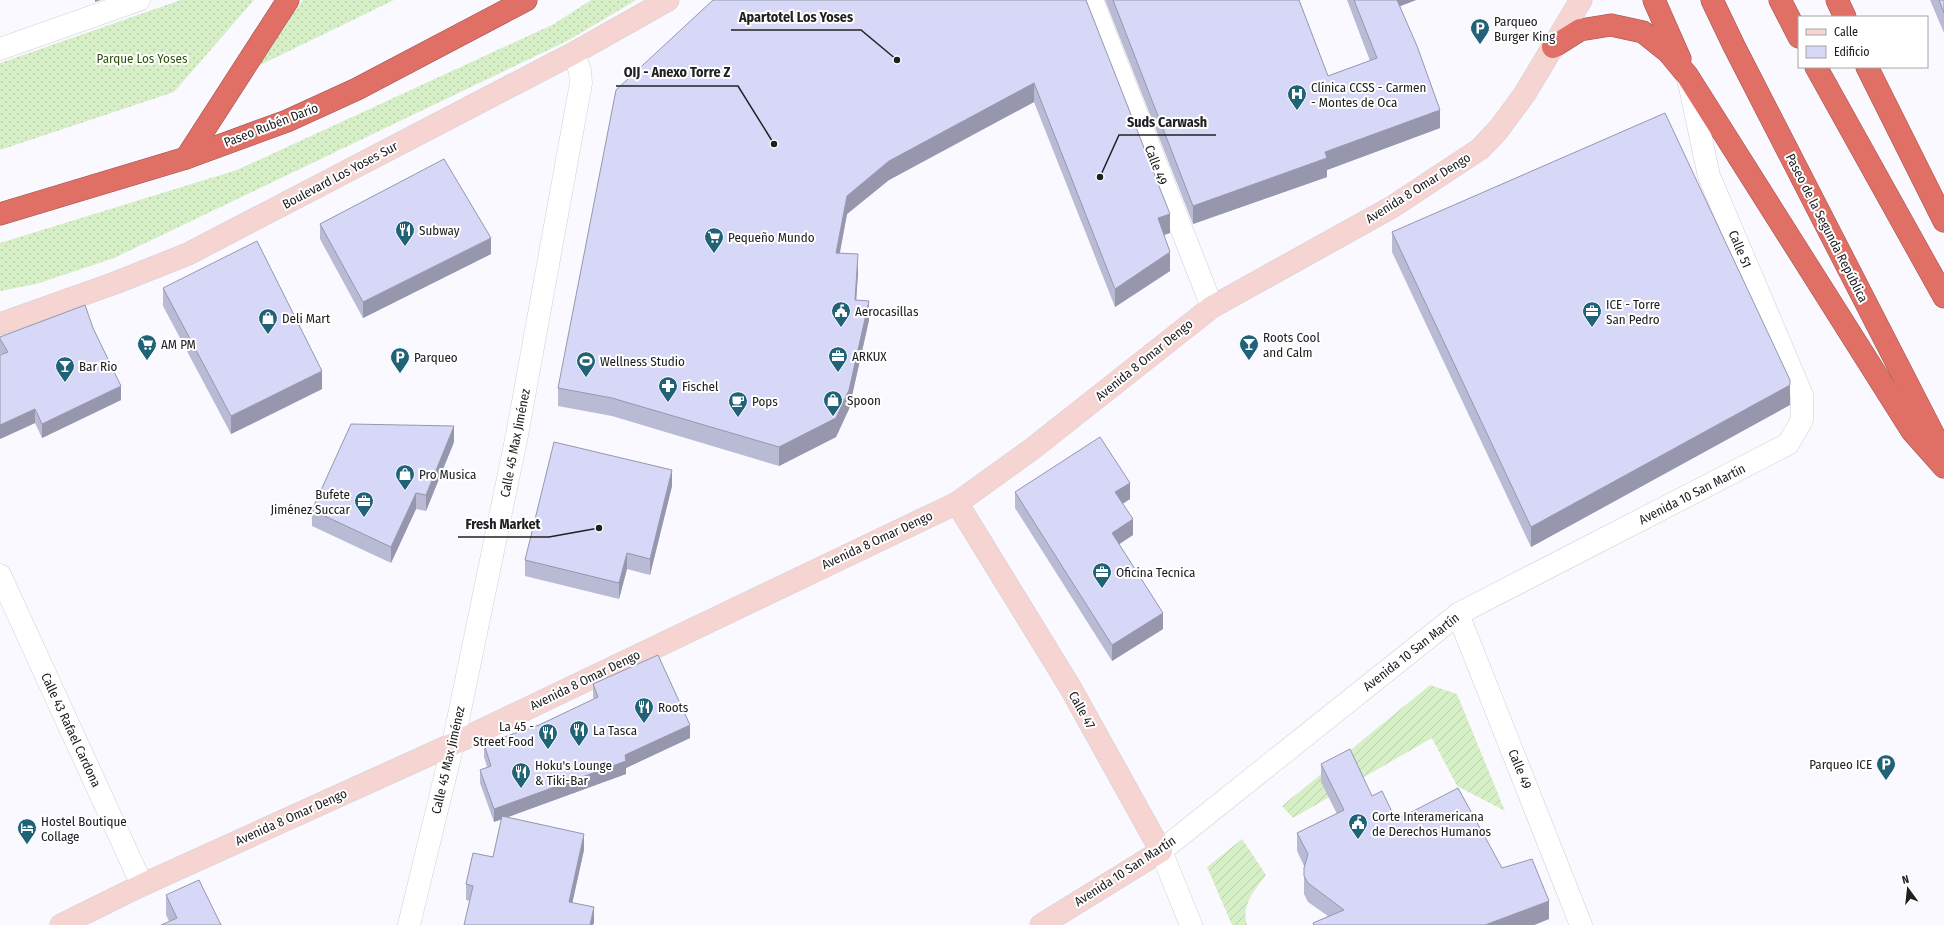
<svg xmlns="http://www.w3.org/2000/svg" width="1944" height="925" viewBox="0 0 1944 925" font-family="'Fira Sans Condensed',sans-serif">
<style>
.grass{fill:url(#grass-dots)}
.garden{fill:url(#garden-furrows)}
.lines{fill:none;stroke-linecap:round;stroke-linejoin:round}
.street-casing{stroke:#cfcfd5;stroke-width:23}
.secondary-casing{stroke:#cfcfd5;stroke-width:23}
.highway-casing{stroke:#9d534e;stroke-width:23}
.street{stroke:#fff;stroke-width:22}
.secondary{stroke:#f6d4d1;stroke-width:22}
.highway{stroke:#e06f66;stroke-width:22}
.wall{fill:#b9bad4}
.shaded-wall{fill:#9697ad}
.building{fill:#d7d8f7;stroke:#9697ad}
.labels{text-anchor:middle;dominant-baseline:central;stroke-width:4;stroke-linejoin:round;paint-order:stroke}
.poi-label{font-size:13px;fill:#202022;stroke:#fff;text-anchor:start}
.park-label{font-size:13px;fill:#32540f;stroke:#fff}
.street-label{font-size:13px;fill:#202022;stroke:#fff}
.leader{fill:none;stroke:#202022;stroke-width:1.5}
.callout-dot{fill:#202022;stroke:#fff;stroke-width:1.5}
.callout-label{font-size:14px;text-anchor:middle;font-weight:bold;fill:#202022;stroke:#fff;stroke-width:4;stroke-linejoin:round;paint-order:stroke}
</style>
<defs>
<pattern id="grass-dots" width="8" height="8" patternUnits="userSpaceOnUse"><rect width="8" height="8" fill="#d7efc6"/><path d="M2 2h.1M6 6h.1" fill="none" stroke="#b8cdaa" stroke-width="1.8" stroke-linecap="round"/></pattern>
<pattern id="garden-furrows" width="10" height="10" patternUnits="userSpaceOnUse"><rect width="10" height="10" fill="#d7efc6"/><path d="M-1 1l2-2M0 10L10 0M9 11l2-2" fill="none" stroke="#b8cdaa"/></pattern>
</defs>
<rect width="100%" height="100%" fill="#f9f9ff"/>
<g class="grass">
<path d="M181 0H254L174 92 0 150V63Z"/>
<path d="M303 0H394L248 71Z"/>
<path d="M591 0H636L569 40 114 258 36 284 0 291V243L237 170 554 24Z"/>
</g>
<g class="garden">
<path d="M1430 685 1457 694 1505 811 1457 786 1432 738 1293 818 1282 806Z"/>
<path d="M1242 839 1266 875C1255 890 1241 904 1247 925H1232L1207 867Z"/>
</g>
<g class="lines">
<g class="street-casing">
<g id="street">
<path d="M1092 0 1212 307"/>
<path d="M0 49 139 0"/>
<path d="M0 575 142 885"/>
<path d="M1458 614 1581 925"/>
<path d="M409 925 453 744 517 435 581 83 580 71 574 53"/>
<path d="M1191 925 1161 851 1458 614 1788 444 1802 420V395L1709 176 1688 78"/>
</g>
</g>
<g class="secondary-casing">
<g id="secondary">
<path d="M0 324 115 283 188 254 574 53 668 0"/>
<path d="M957 503 1070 687 1161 851 1041 925"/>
<path d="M61 925 142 885 453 744 957 503 1032 449 1212 307 1392 207 1480 149 1498 130 1524 95 1581 0"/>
</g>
</g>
<g class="highway-casing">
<g id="highway">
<path d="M1654 0 1680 59"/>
<path d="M1712 0 1734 46 1943 453"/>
<path d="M1780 0 1799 37"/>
<path d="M1837 0 1845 17"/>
<path d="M1553 47 1580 30 1611 25 1643 32 1668 52 1687 75 1912 431 1944 467"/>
<path d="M1816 67 1944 297"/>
<path d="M1867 67 1944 221"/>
<path d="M186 158 288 0"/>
<path d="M0 214 186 158 287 121 357 89 526 0"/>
</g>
</g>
<use href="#street" class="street"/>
<use href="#secondary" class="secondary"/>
<use href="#highway" class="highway"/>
</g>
<g class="wall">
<path d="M1086 0 1170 233 1164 235 1170 271 1115 307 1034 102 889 180 847 214 840 253 858 273 856 300 869 320 849 409 836 437 779 466 612 416 558 406V388Z"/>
<path d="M1105 0H1299L1328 76 1370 61 1347 0H1416L1400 6 1440 128 1327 170V177L1193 224Z"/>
<path d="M1930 0H1944V33Z"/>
<path d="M320 224 491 254 363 318 320 239Z"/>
<path d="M1392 232 1790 405 1531 547 1392 252Z"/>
<path d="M163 288 322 389 231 434 163 306Z"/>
<path d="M93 328 121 400 42 438 35 423 0 439V355H1L0 353V337Z"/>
<path d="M454 442 426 511 416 509 391 563 312 526V510Z"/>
<path d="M672 486 650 575 627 569 619 599 525 576V560Z"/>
<path d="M1015 492 1130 499 1123 504 1133 535 1119 544 1163 629 1112 661 1015 508Z"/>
<path d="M593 684 690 738 626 768V774L508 817 584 850 572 903 594 923 466 900V884L493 857 502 819 494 822 480 783V770L487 767 484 757V744L539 725 594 699 593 697Z"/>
<path d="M1321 764 1372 796 1396 820 1502 868 1549 919 1534 925H1313V923L1328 916 1308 902 1304 894V866L1297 851V833L1337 814 1321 782Z"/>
<path d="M166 895 221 925 169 921 166 915Z"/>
</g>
<g class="shaded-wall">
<path d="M95 0H101L95 2Z"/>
<path d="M1393 0H1416L1393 9Z"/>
<path d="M1034 83V102L889 180 847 214 836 272V253L847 196 889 161Z"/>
<path d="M1440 110V128L1327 170V177L1193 224V206L1325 152Z"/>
<path d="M1170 214V233L1158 237V218Z"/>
<path d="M491 238V254L363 318V302Z"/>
<path d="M1170 252V271L1115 307V289Z"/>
<path d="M858 254V273L855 319V300Z"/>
<path d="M869 301V320L849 409 836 437 779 466V447Z"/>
<path d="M322 371V389L231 434V416Z"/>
<path d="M1790 385V405L1531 547V527Z"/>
<path d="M121 386V400L42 438V424Z"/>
<path d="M35 409V423L0 439V425Z"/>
<path d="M454 426V442L426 511V495Z"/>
<path d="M672 470V486L650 575V559Z"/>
<path d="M1130 483V499L1115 508V492Z"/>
<path d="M416 493V509L391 563V547Z"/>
<path d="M1133 519V535L1112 549V533Z"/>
<path d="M627 553V569L619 599V583Z"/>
<path d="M1163 613V629L1112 661V645Z"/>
<path d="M690 725V738L626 768V774L494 822V809L625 755Z"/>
<path d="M584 834V850L569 918V902Z"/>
<path d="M1549 901V919L1534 925H1485Z"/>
<path d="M594 907V923L593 925H590Z"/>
</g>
<g class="building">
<path d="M713 0H1086L1170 214 1158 218 1170 252 1115 289 1034 83 889 161 847 196 836 253 858 254 855 300 869 301 849 390 836 418 779 447 612 398 558 388 616 90Z"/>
<path d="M1113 0H1299L1328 76 1377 58 1354 0H1397L1417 46 1440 110 1325 152 1327 158 1193 206Z"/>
<path d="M1939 0H1944V13Z"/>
<path d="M1665 113 1790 380V385L1531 527 1392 232Z"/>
<path d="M444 159 491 238 363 302 320 224Z"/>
<path d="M257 241 322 371 231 416 163 288Z"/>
<path d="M85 305 93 328 121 386 42 424 35 409 0 425V355L8 352 0 339V337Z"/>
<path d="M351 424 454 426 426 495 416 493 391 547 312 510Z"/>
<path d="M1100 437 1130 483 1115 492 1133 519 1112 533 1163 613 1112 645 1015 492Z"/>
<path d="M554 442 672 470 650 559 627 553 619 583 525 560Z"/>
<path d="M658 655 690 725 625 755 626 761 494 809 480 770 491 766 484 744 539 725 598 697 593 684Z"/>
<path d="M1350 749 1372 796 1382 791 1396 820 1458 788 1502 868 1532 859 1549 901 1485 925H1314L1313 923 1344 910 1308 883 1304 876V868L1308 854 1297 833 1344 810 1321 764Z"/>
<path d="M502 816 584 834 569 902 594 907 590 925H464L473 886 466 884 473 853 493 857Z"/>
<path d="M199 880 221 925H161L177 918 166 895Z"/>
</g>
<defs>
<g id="parking-pin" transform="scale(1)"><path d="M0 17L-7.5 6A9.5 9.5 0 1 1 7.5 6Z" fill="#206276" stroke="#fff"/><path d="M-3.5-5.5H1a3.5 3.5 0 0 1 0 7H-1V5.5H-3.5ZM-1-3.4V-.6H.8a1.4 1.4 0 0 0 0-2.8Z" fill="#fff"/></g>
<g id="hospital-pin" transform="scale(1)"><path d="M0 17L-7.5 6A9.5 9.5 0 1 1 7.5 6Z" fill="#206276" stroke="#fff"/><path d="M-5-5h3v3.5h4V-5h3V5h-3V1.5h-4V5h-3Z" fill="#fff"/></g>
<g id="restaurant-pin" transform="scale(1)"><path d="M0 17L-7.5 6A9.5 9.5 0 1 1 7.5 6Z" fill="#206276" stroke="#fff"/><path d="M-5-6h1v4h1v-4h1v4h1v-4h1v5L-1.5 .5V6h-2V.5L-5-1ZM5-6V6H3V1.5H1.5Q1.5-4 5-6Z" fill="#fff"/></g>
<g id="supermarket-pin" transform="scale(1)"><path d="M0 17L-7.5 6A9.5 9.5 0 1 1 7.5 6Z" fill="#206276" stroke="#fff"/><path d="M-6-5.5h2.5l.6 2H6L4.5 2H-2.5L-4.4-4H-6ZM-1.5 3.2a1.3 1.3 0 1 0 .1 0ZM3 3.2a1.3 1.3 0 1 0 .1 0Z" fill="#fff"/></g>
<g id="civic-pin" transform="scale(1)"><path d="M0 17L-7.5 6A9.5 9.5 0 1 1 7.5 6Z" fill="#206276" stroke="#fff"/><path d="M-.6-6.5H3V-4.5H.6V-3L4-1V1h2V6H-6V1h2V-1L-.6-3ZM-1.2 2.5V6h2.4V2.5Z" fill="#fff"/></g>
<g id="office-pin" transform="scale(1)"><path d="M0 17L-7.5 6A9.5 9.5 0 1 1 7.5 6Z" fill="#206276" stroke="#fff"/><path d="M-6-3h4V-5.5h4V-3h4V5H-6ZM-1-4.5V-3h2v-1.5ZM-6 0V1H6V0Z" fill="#fff"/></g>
<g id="shop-pin" transform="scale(1)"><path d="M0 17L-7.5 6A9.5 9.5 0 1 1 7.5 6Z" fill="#206276" stroke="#fff"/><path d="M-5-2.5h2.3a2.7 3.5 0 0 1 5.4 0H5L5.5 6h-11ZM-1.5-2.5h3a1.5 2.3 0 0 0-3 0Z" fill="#fff"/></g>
<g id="bar-pin" transform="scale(1)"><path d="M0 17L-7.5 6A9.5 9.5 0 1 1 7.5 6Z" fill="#206276" stroke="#fff"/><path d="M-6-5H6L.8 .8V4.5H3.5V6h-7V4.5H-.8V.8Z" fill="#fff"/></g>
<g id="stadium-pin" transform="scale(1)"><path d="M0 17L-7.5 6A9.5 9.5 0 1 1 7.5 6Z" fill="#206276" stroke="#fff"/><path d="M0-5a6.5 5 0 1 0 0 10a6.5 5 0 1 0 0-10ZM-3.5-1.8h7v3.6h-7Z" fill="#fff"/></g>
<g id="pharmacy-pin" transform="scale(1)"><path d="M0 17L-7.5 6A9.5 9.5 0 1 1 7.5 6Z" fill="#206276" stroke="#fff"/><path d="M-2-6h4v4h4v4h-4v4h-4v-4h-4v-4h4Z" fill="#fff"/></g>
<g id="cafe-pin" transform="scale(1)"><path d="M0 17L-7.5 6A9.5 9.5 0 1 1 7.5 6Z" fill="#206276" stroke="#fff"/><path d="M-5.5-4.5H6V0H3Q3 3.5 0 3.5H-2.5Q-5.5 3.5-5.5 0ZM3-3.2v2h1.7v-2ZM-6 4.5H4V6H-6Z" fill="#fff"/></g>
<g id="hotel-pin" transform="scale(1)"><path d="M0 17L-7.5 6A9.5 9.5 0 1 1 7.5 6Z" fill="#206276" stroke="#fff"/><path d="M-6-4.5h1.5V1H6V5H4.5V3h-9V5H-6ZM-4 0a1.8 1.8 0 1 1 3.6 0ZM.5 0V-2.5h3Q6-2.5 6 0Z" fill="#fff"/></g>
</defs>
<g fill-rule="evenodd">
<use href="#parking-pin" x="1480" y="28"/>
<use href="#hospital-pin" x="1297" y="94"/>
<use href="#restaurant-pin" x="405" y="230"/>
<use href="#supermarket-pin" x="714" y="237"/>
<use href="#civic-pin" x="841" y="311"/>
<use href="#office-pin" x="1592" y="311"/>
<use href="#shop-pin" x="268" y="318"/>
<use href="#supermarket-pin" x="147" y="344"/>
<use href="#bar-pin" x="1249" y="344"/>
<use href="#office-pin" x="838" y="356"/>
<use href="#parking-pin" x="400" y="357"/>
<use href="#stadium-pin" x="586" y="361"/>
<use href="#bar-pin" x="65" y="366"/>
<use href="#pharmacy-pin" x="668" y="386"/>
<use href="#shop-pin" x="833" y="400"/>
<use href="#cafe-pin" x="738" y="401"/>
<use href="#shop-pin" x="405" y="474"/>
<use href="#office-pin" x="364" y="501"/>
<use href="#office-pin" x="1102" y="572"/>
<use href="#restaurant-pin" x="644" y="707"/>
<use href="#restaurant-pin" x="579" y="730"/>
<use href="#restaurant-pin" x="548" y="733"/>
<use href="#parking-pin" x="1886" y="764"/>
<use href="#restaurant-pin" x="521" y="772"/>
<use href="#civic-pin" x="1358" y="823"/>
<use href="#hotel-pin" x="27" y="828"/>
</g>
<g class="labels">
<g class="poi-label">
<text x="1494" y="21">Parqueo<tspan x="1494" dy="15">Burger King</tspan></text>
<text x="1311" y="87">Clínica CCSS - Carmen<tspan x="1311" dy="15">- Montes de Oca</tspan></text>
<text x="419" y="230">Subway</text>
<text x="728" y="237">Pequeño Mundo</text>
<text x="1606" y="304">ICE - Torre<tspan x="1606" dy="15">San Pedro</tspan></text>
<text x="855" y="311">Aerocasillas</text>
<text x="282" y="318">Deli Mart</text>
<text x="1263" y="337">Roots Cool<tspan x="1263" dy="15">and Calm</tspan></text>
<text x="161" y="344">AM PM</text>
<text x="852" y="356">ARKUX</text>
<text x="414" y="357">Parqueo</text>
<text x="600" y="361">Wellness Studio</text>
<text x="79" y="366">Bar Rio</text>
<text x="682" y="386">Fischel</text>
<text x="847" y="400">Spoon</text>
<text x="752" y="401">Pops</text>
<text x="419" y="474">Pro Musica</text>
<text x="350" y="494" text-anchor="end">Bufete<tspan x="350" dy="15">Jiménez Succar</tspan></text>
<text x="1116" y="572">Oficina Tecnica</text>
<text x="658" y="707">Roots</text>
<text x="534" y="726" text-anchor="end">La 45 -<tspan x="534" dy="15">Street Food</tspan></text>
<text x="593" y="730">La Tasca</text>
<text x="1872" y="764" text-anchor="end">Parqueo ICE</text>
<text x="535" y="765">Hoku's Lounge<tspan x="535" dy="15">&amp; Tiki-Bar</tspan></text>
<text x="1372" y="816">Corte Interamericana<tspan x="1372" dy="15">de Derechos Humanos</tspan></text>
<text x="41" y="821">Hostel Boutique<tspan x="41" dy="15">Collage</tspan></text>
</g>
<g class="park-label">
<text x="142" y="58">Parque Los Yoses</text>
</g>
<g class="street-label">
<text transform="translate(271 125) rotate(-21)">Paseo Rubén Darío</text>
<text transform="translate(1156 165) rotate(69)">Calle 49</text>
<text transform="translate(340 175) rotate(-28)">Boulevard Los Yoses Sur</text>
<text transform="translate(1418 188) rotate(-32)">Avenida 8 Omar Dengo</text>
<text transform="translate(1827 228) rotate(63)">Paseo de la Segunda República</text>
<text transform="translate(1740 249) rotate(67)">Calle 51</text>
<text transform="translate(1144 360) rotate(-39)">Avenida 8 Omar Dengo</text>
<text transform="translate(515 443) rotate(-79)">Calle 45 Max Jiménez</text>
<text transform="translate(1692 494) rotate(-27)">Avenida 10 San Martín</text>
<text transform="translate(877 540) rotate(-25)">Avenida 8 Omar Dengo</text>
<text transform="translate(1411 652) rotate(-38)">Avenida 10 San Martín</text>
<text transform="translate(585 680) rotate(-26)">Avenida 8 Omar Dengo</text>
<text transform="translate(1082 710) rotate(61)">Calle 47</text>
<text transform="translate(71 730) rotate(65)">Calle 43 Rafael Cardona</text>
<text transform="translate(448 760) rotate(-77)">Calle 45 Max Jiménez</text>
<text transform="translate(1520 769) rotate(68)">Calle 49</text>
<text transform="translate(291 817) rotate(-24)">Avenida 8 Omar Dengo</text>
<text transform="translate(1125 871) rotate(-33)">Avenida 10 San Martín</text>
</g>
</g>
<path class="leader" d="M897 60L861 30H731M774 144L738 86H616M1100 177L1119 135H1216M599 528L549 537H458"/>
<g class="callout-dot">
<circle cx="897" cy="60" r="4"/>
<circle cx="774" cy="144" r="4"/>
<circle cx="1100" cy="177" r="4"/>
<circle cx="599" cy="528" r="4"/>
</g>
<g class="callout-label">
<text x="796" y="22">Apartotel Los Yoses</text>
<text x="677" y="77">OIJ - Anexo Torre Z</text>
<text x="1167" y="127">Suds Carwash</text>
<text x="503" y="529">Fresh Market</text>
</g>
<rect x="1798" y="16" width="130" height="52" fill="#ffffff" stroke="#a6a6a7"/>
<rect x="1806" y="29" width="20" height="6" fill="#f6d4d1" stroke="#a6a6a7"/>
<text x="1834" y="36" font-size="12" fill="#202022">Calle</text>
<rect x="1806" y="46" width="20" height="12" fill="#d7d8f7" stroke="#a6a6a7"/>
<text x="1834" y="56" font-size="12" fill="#202022">Edificio</text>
<g transform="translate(1908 889) rotate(345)" stroke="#ffffff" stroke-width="3" paint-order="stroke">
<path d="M0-3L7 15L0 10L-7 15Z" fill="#202022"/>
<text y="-6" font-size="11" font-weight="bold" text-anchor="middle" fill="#202022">N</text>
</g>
</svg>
